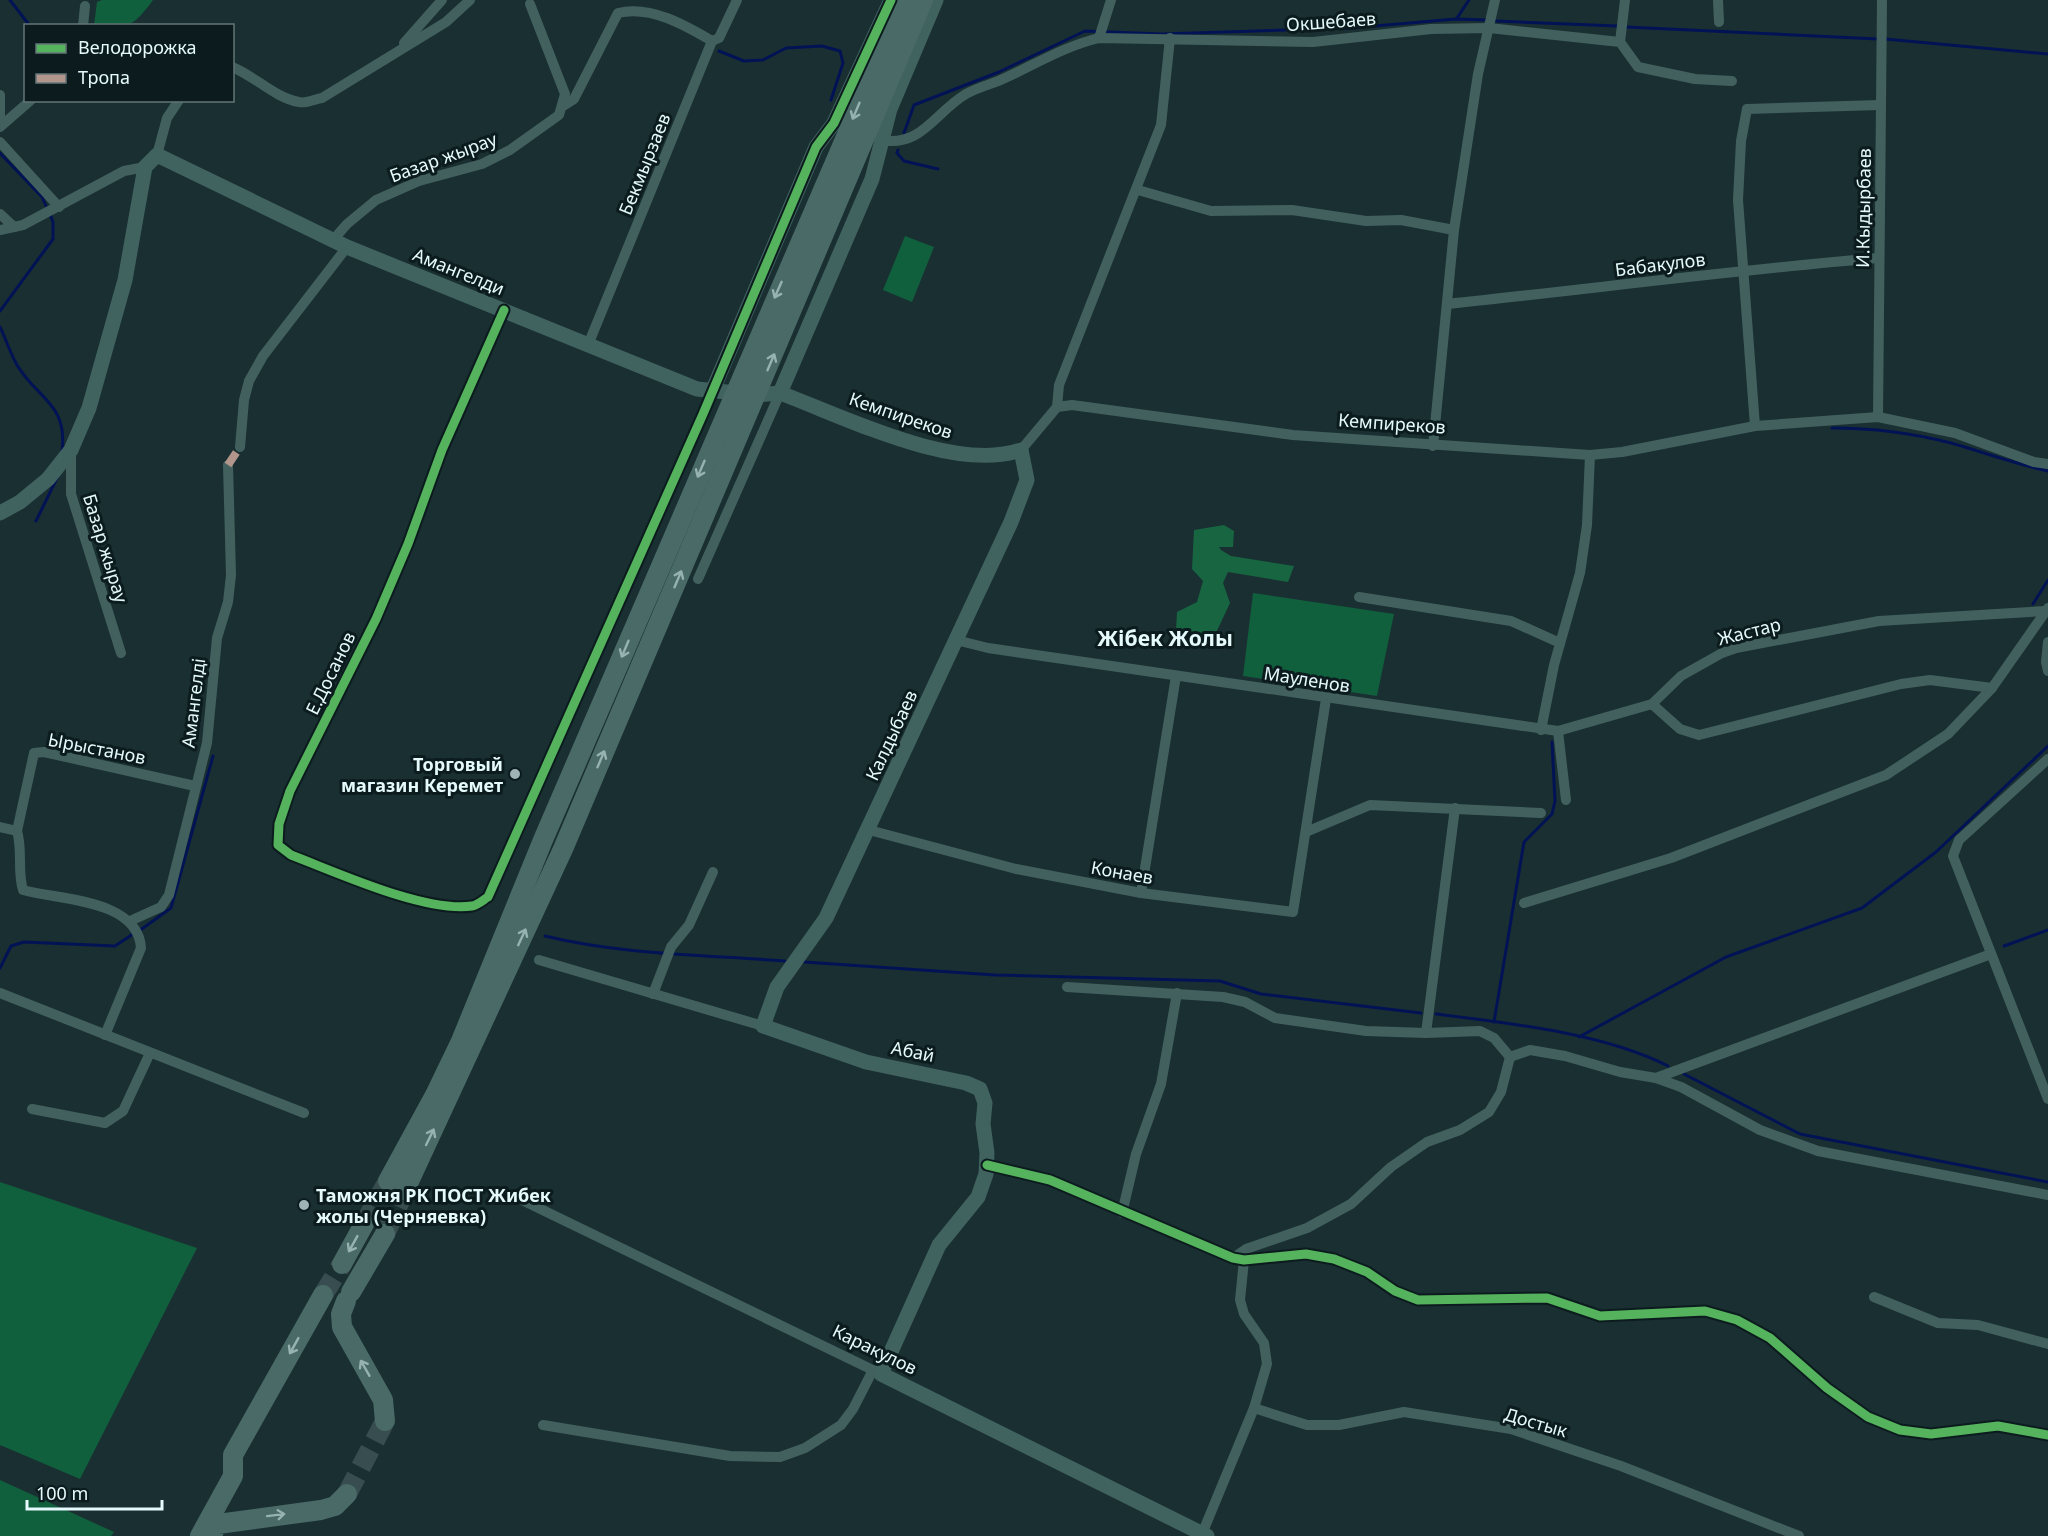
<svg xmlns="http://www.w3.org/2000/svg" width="2048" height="1536" viewBox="0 0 2048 1536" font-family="'Noto Sans',sans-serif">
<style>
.green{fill:#105f3d}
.forest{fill:#176541}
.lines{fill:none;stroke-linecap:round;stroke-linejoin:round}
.stream{stroke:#021355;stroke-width:3}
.highway-tunnel{stroke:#384d50;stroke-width:20;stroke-dasharray:20 10;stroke-linecap:butt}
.street{stroke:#42615e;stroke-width:10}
.secondary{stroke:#416360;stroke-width:15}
.highway{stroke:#496a67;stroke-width:20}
.quiet{stroke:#b2968c;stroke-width:8;stroke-dasharray:15 8;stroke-linecap:butt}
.cycleway-casing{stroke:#0c1c1e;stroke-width:13}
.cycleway{stroke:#56b35d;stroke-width:9}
.oneway{stroke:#97b2b2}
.poi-dot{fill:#9eb3b6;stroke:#0c1c1e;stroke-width:2}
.labels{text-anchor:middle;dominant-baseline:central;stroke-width:6;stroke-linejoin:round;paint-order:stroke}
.street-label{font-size:18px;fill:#e5fafd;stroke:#0c1c1e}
.poi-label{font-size:18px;font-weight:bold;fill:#e5fafd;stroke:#0c1c1e;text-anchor:end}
.quarter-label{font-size:21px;font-weight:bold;fill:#e5fafd;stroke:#0c1c1e}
</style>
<rect width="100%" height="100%" fill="#1a2f32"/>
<g class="green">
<path d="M102 0H153C131 30 129 26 94 25L97 2Z"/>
<path d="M905 236 934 247 912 302 883 290Z"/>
<path d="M1253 593 1394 614 1377 696 1243 676Z"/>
<path d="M0 1182 197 1248 80 1479 0 1445Z"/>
<path d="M0 1480 114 1532 111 1536H0Z"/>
</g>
<path class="forest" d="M1224 525 1234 531 1233 547H1219L1221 550 1231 556 1294 566 1288 582 1228 572 1223 583 1230 603 1215 635 1176 631 1177 612 1197 602 1203 581 1192 569 1194 530Z"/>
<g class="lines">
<g class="stream">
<path d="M10 0 30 26"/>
<path d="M1457 18 1469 0"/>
<path d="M1495 21 1617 26"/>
<path d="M1626 27 1878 39"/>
<path d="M1885 39 2048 54"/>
<path d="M719 51 744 61 763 60 786 48 822 46 840 51 843 63 831 100"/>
<path d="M904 133 914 105 999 72 1085 31 1162 34 1351 28 1456 19 1488 20"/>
<path d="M898 150 897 153 904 161 938 169"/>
<path d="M0 153 42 197 47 208"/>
<path d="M0 311 53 239V222L50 214"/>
<path d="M0 327C6 339 10 353 17 365 38 400 68 403 62 452"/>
<path d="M1832 428C1872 428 1912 433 1951 443 1983 452 2015 464 2048 471"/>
<path d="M36 521 59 474"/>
<path d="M2033 604 2048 580"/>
<path d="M139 931 171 908 213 756"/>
<path d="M545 936C623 955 705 955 785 961"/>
<path d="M2004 946 2048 930"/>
<path d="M804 962 995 975 1220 981 1261 994 1421 1013"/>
<path d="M0 968 11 946 24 942 115 946 133 934"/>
<path d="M1436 1014C1508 1023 1603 1033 1668 1066"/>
<path d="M1494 1022 1524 842 1552 814 1555 801 1552 742"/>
<path d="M1579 1037 1726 957 1862 908 1936 852 2048 746"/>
<path d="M1684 1074 1800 1134 2048 1182"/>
</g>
<g class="highway-tunnel">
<path d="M364 1224 388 1181"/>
<path d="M385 1234 405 1190"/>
<path d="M323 1295 342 1264"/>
<path d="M347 1494 385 1421"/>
</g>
<g class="street">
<path d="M1718 0 1719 22"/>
<path d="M83 26 85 6"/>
<path d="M1099 38 1111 0"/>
<path d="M1620 42 1625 0"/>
<path d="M404 43 442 0"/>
<path d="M232 67C255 76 275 98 299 102 306 104 315 99 322 98L446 22 470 0"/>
<path d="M0 95V126"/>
<path d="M563 106 574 99 618 13C650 5 685 25 712 41"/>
<path d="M0 127 31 100"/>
<path d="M880 140C922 148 935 112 966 94 978 87 993 84 1005 78 1036 64 1065 46 1099 38L1313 42 1431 29 1489 28 1620 42 1638 67 1695 79 1732 81"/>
<path d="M0 142 59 207"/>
<path d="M157 155 167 118 179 100"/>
<path d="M1138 190 1211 211 1292 210 1366 221 1401 220 1454 230"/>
<path d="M0 214 14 227"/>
<path d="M0 230 23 225 124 171 145 167"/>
<path d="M333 240 347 224 376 200 419 181 482 164 510 150 559 115 565 94 530 4"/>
<path d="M1447 304C1591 289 1734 270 1878 258"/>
<path d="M504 310 442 450 408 544 376 619 290 791 279 824 278 845 291 855C336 872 425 913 472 906 478 905 483 900 488 897L712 392"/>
<path d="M588 345 712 41 719 38 737 0"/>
<path d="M1057 407 1059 385 1161 125 1170 38"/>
<path d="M1878 417 1882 0"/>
<path d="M1755 426 1738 200 1741 141 1747 109 1880 105"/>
<path d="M1433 446 1454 230 1478 74 1495 0"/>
<path d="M240 447 244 400 249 381 263 356 347 247"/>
<path d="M71 450V494L121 653"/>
<path d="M1021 450 1057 407 1072 405 1293 435 1590 455 1622 452 1755 426 1878 417 1955 433 2034 462 2048 464"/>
<path d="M698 579 780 393"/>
<path d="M1359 597 1511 621 1560 643"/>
<path d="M956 640 988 648 1558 731 1652 704 1681 676 1722 653 1736 648 1879 621 2045 611"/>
<path d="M2048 642 2046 662 2048 671"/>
<path d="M1652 704 1680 729 1699 735 1901 684 1930 680 1992 688"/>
<path d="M1541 730 1554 665 1580 573 1587 525 1590 455"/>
<path d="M1558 731 1566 800"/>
<path d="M2048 759 1959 840 1953 856 2048 1099"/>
<path d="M0 827 17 831C23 851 17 871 23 890 59 900 138 899 141 948L105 1035"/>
<path d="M869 830 1016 869 1141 893 1293 912 1326 699"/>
<path d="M17 831 34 753 44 752 195 786"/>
<path d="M1306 832 1370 805 1541 813"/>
<path d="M1141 893 1176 676"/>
<path d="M1524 903 1671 858 1886 775 1948 734 1992 688 2048 608"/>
<path d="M130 921 161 907 169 895 207 743 217 638 228 602 231 575 228 465"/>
<path d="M539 960 763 1026"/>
<path d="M1067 987 1223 997 1245 1002 1275 1018 1366 1031 1426 1033 1480 1031 1494 1038 1510 1057 1530 1050 1565 1056 1620 1072 1656 1078 1681 1087 1760 1130 1818 1151 2048 1195"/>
<path d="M0 993 304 1113"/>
<path d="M653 994 671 947 689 925 713 872"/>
<path d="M1426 1033 1455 808"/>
<path d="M1656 1078 1991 954"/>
<path d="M32 1109 105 1123 123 1111 150 1053"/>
<path d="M987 1165 1050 1180 1233 1258 1244 1260 1306 1254 1334 1259 1367 1272 1395 1291 1418 1300 1547 1298 1600 1316 1705 1311 1737 1320 1770 1338 1827 1388 1868 1417 1900 1430 1931 1434 1998 1426 2048 1435"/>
<path d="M524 1201 881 1374"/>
<path d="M1122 1213 1136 1154 1161 1084 1177 993"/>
<path d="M1233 1258 1246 1249 1307 1228 1351 1204 1391 1167 1427 1142 1460 1130 1489 1112 1501 1092 1510 1057"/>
<path d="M1874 1297 1938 1323 1978 1325 2048 1344"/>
<path d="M1254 1408 1307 1425H1339L1404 1412 1511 1429 1621 1466 1799 1536"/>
<path d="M543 1425 730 1456 780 1457 805 1448 841 1425 853 1409 873 1370"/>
<path d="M1202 1534 1254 1408 1267 1364 1264 1343 1244 1314 1240 1300 1244 1260"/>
</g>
<g class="secondary">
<path d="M712 392 816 147 834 123 891 0"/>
<path d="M780 393 872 179 890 109 936 0"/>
<path d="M0 513 20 502 48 479 71 450 89 408 125 280 145 167 157 155 347 247 697 389 756 395 780 393C845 417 955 473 1021 450L1027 480 1011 522 826 918 777 987 763 1026 866 1062 966 1083 980 1089 985 1103 983 1124 987 1153 986 1174 978 1197 939 1245 881 1374 1207 1536"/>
</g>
<g class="highway">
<path d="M388 1181 435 1095 461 1041 543 840 905 0"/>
<path d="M405 1190 563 849 923 0"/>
<path d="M342 1264 364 1224"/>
<path d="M351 1292 385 1234"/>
<path d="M346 1301 341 1314 342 1327 383 1400 385 1421"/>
<path d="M200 1536 233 1476V1455L323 1295"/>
<path d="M211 1536 218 1524 321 1510 335 1506 347 1494"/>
</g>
<path class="quiet" d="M228 465 240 447"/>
<g class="cycleway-casing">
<g id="cycleway">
<path d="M504 310 442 450 408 544 376 619 290 791 279 824 278 845 291 855C336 872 425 913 472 906 478 905 483 900 488 897L703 414 816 147 834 123 891 0"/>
<path d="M987 1165 1050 1180 1233 1258 1244 1260 1306 1254 1334 1259 1367 1272 1395 1291 1418 1300 1547 1298 1600 1316 1705 1311 1737 1320 1770 1338 1827 1388 1868 1417 1900 1430 1931 1434 1998 1426 2048 1435"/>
</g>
</g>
<use href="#cycleway" class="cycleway"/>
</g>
<defs><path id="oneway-shaft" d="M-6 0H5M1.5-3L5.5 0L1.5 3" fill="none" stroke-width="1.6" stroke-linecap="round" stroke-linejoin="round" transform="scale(1.5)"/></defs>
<g class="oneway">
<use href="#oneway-shaft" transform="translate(856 111) rotate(113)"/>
<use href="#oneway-shaft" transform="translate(778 290) rotate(114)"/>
<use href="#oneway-shaft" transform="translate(771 362) rotate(-67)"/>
<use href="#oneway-shaft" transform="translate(701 469) rotate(113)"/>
<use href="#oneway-shaft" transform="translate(678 579) rotate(-67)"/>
<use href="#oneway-shaft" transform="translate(625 649) rotate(113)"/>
<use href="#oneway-shaft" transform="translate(601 759) rotate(-67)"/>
<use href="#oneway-shaft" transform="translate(522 937) rotate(-65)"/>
<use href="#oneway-shaft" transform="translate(430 1137) rotate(-64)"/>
<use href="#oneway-shaft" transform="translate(353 1244) rotate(119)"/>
<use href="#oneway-shaft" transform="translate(294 1346) rotate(119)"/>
<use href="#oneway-shaft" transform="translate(365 1368) rotate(-120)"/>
<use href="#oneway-shaft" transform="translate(276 1515) rotate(-7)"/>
</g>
<g class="poi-dot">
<circle cx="515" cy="774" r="6"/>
<circle cx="304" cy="1205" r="6"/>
</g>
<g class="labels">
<g class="street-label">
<text transform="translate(1331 21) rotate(-4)">Окшебаев</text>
<text transform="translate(443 157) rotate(-20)">Базар жырау</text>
<text transform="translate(644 164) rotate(-68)">Бекмырзаев</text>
<text transform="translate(1863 208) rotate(-89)">И.Кыдырбаев</text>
<text transform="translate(1660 264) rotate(-7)">Бабакулов</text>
<text transform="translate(459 271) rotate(22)">Амангелди</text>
<text transform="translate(901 415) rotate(19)">Кемпиреков</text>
<text transform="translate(1392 423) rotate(4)">Кемпиреков</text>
<text transform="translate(106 548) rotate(73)">Базар жырау</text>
<text transform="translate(1749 631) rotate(-14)">Жастар</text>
<text transform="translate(330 673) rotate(-64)">Е.Досанов</text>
<text transform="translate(1307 679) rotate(9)">Мауленов</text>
<text transform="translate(193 703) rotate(-83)">Амангелді</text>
<text transform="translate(891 735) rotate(-65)">Калдыбаев</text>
<text transform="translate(97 748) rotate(11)">Ырыстанов</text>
<text transform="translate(1122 872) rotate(10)">Конаев</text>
<text transform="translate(913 1051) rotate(11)">Абай</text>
<text transform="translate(875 1349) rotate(26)">Каракулов</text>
<text transform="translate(1536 1422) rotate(16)">Достык</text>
</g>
<g class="poi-label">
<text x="503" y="764">Торговый<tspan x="503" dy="21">магазин Керемет</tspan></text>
<text x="316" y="1195" text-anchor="start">Таможня РК ПОСТ Жибек<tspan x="316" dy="21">жолы (Черняевка)</tspan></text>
</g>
<g class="quarter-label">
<text x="1165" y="638">Жібек Жолы</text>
</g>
</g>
<rect x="24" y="24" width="210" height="78" fill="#0c1c1e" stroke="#637577" stroke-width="1.5"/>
<rect x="36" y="44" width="30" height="9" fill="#56b35d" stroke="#637577" stroke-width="1.5"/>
<text x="78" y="54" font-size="18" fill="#e5fafd">Велодорожка</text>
<rect x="36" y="74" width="30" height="9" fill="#b2968c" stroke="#637577" stroke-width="1.5"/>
<text x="78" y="84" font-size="18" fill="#e5fafd">Тропа</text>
<path d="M27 1500v9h135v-9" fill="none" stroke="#e5fafd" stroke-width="3"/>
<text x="36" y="1500" font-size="18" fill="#e5fafd" stroke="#0c1c1e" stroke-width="4.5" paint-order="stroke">100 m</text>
</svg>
